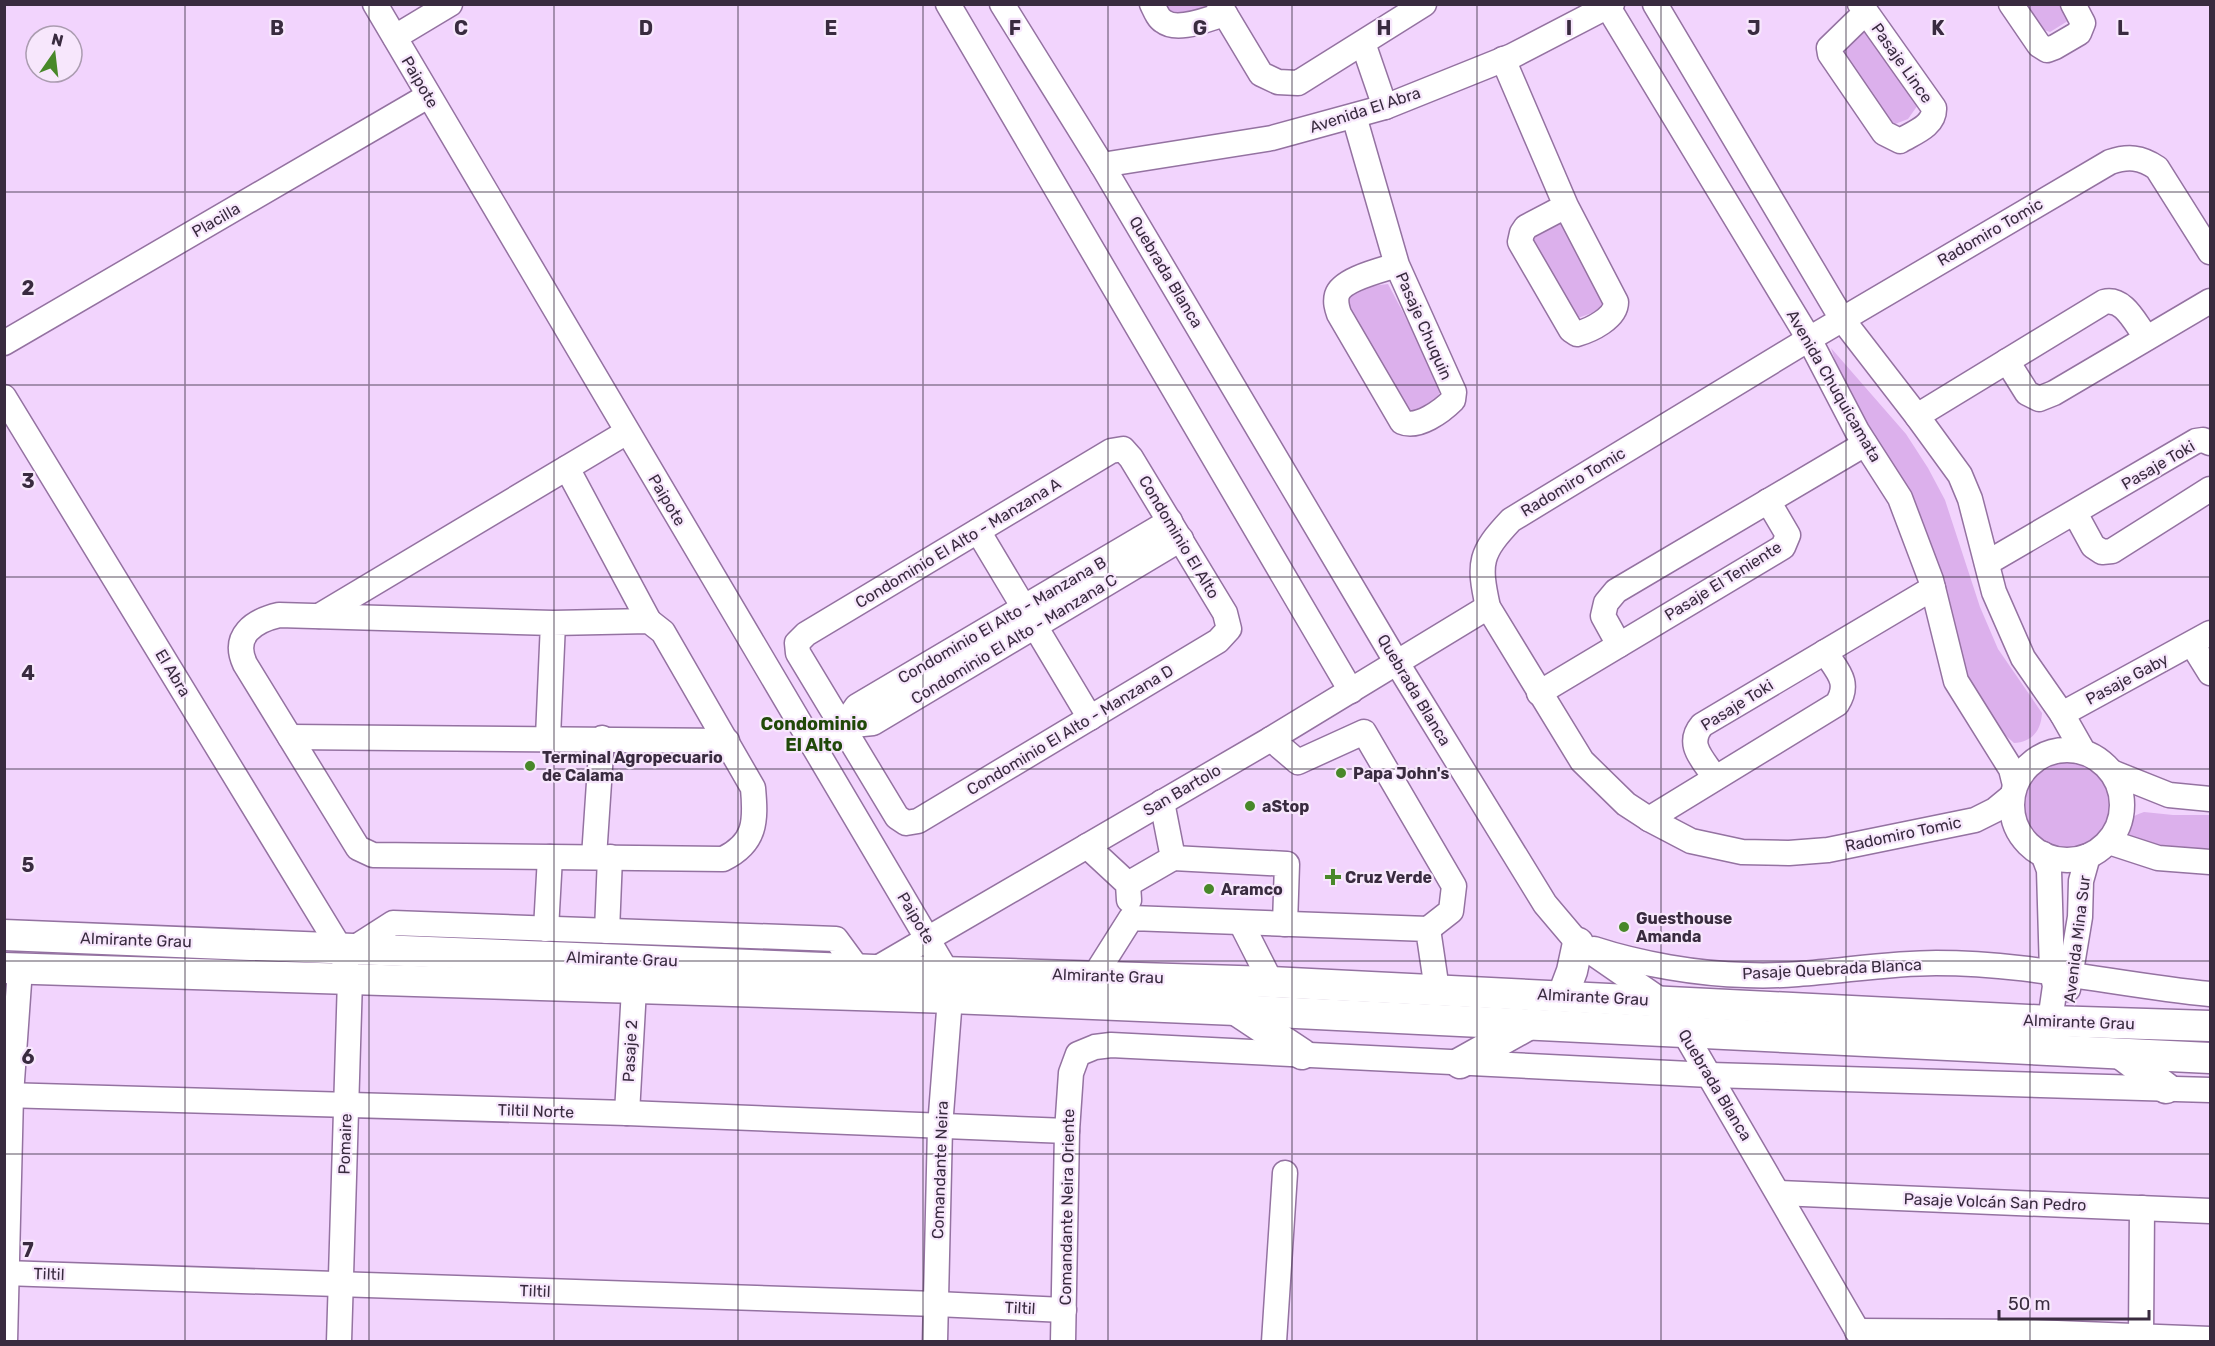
<svg xmlns="http://www.w3.org/2000/svg" width="2215" height="1346" viewBox="0 0 2215 1346" font-family="Rubik,sans-serif">
<style>
.green{fill:#dcb0ec}
.lines{fill:none;stroke-linecap:round;stroke-linejoin:round}
.minor-casing{stroke:#9472a1;stroke-width:27}
.major-casing{stroke:#9472a1;stroke-width:33}
.minor{stroke:#fff;stroke-width:24}
.major{stroke:#fff;stroke-width:30}
.grid{fill:none;stroke:#392b3f;stroke-width:1.5;stroke-opacity:0.55}
.poi-dot{fill:#488829;stroke:#f7e7fc;stroke-width:2}
.labels{text-anchor:middle;dominant-baseline:central;stroke-width:4.5;stroke-linejoin:round;paint-order:stroke}
.street-label{font-size:16px;fill:#392b3f;stroke:#f7e7fc}
.poi-label{font-size:16px;font-weight:bold;fill:#392b3f;stroke:#f7e7fc;text-anchor:start}
.neighbourhood-label{font-size:18px;font-weight:bold;fill:#204809;stroke:#f7e7fc}
.grid-label{font-size:20px;text-anchor:middle;font-weight:bold;fill:#392b3f;stroke:#f7e7fc;stroke-width:4.5;stroke-linejoin:round;paint-order:stroke}
</style>
<rect width="100%" height="100%" fill="#f2d4fd"/>
<g class="green">
<path d="M1213 4 1214 7 1173 17 1166 5Z"/>
<path d="M2024 5H2062L2071 19 2050 32 2038 28Z"/>
<path d="M1865 28 1920 102 1908 119 1890 126 1841 57 1843 41Z"/>
<path d="M1559 218 1603 295V309L1575 319 1530 240 1533 229Z"/>
<path d="M1388 284 1442 386 1436 402 1409 414 1345 303 1355 288Z"/>
<path d="M1831 348 1906 434 1928 468 1945 500 1980 607 1998 649 2042 713C2041 731 2032 742 2014 743L1994 725 1962 669 1906 487 1842 382Z"/>
<circle cx="2068" cy="805" r="43"/>
<path d="M2144 812 2173 815H2210V848C2181 849 2154 847 2126 837L2123 830C2128 819 2132 816 2144 812Z"/>
</g>
<g class="lines">
<g class="minor-casing">
<g id="minor">
<path d="M375 4 947 972 950 998 940 1127 935 1342"/>
<path d="M948 4 1351 691"/>
<path d="M1002 4 1102 165 1397 663 1545 904 1578 943 1662 1001 1685 1034 1864 1342"/>
<path d="M1152 4C1155 10 1158 18 1163 21 1178 33 1209 18 1225 14L1219 4"/>
<path d="M1655 4 1842 319 1917 416 1960 475 1970 499 1994 592 2023 658 2062 714 2083 751"/>
<path d="M1860 4 1866 12 1934 108C1935 126 1913 133 1900 141L1884 133 1830 54 1829 48 1866 12"/>
<path d="M2011 4 2039 45 2047 50 2055 47 2079 33 2083 23 2073 4"/>
<path d="M1608 7 1809 339 1857 431 1900 498 1931 580 1956 681 2011 769 2015 785"/>
<path d="M1225 14 1261 74 1278 82 1298 83 1424 4"/>
<path d="M395 37 450 4"/>
<path d="M1363 43 1385 107"/>
<path d="M1503 59 1566 206 1616 302C1616 318 1591 330 1577 334L1571 330 1520 242 1522 233 1526 227 1566 206"/>
<path d="M1354 116 1397 265 1454 392 1453 400C1442 411 1418 429 1402 422L1339 314C1337 308 1335 302 1337 295 1342 279 1382 270 1397 265"/>
<path d="M1102 165 1272 138 1385 107 1512 56 1612 4"/>
<path d="M4 343 428 96"/>
<path d="M2007 361 2027 393 2039 399 2054 393 2210 301"/>
<path d="M4 397 340 948 350 979 339 1342"/>
<path d="M1917 416 2104 302C2124 297 2135 323 2146 337"/>
<path d="M1123 449 1131 458 1225 613 1229 629 1218 641 918 821 906 823 897 817 798 653 797 643 806 634 1111 451Z"/>
<path d="M567 468 649 621"/>
<path d="M2075 513 2093 546 2102 552 2112 551 2210 489"/>
<path d="M978 531 1090 718"/>
<path d="M1987 563 2196 441 2203 440 2210 443"/>
<path d="M319 616 627 432"/>
<path d="M2192 644 2210 673"/>
<path d="M1619 645 1603 616 1606 603 1616 591 1865 444"/>
<path d="M1539 693 1783 547 1788 535 1768 501"/>
<path d="M2062 714 2210 633"/>
<path d="M843 726 873 723 1181 539"/>
<path d="M290 737 727 741"/>
<path d="M548 737 553 623 649 621 663 632 753 788C756 821 756 843 723 859L373 855 358 848 245 664C232 636 253 621 279 615L553 623"/>
<path d="M1271 739 1298 762 1364 732 1454 886 1451 911 1428 929"/>
<path d="M813 745 843 726 857 706 1170 521"/>
<circle cx="2067" cy="805" r="55"/>
<path d="M2114 773 2169 795 2210 799"/>
<path d="M1715 778C1704 760 1685 745 1702 725L1933 588"/>
<path d="M2012 796 1995 810 1975 820 1828 850 1789 853 1742 852 1691 841 1649 819 1626 804 1582 761 1488 607C1478 562 1480 553 1511 520L1809 339 2110 162C2128 156 2141 157 2157 168L2210 252"/>
<path d="M1649 819 1837 704C1851 682 1837 671 1825 652"/>
<path d="M2109 842 2158 858 2210 862"/>
<path d="M1087 846 1128 884 1129 900"/>
<path d="M2043 854 2049 870 2052 972 2055 986 2050 1021"/>
<path d="M594 857 602 738"/>
<path d="M1173 858 1287 864 1285 924"/>
<path d="M1128 884 1173 858 1162 802"/>
<path d="M1241 923 1271 982"/>
<path d="M546 929 550 857"/>
<path d="M607 931 610 857"/>
<path d="M354 948 393 923 836 939 858 969"/>
<path d="M1594 949C1640 964 1697 974 1746 975 1809 978 1873 963 1936 963 2029 963 2118 985 2210 994"/>
<path d="M874 970 1271 739 1488 607"/>
<path d="M1095 975 1131 918 1428 929 1437 990"/>
<path d="M2068 989 2080 917 2081 881 2088 856"/>
<path d="M4 1095 627 1113 1067 1131"/>
<path d="M627 1113 634 989"/>
<path d="M1779 1193 2210 1211"/>
<path d="M4 1273 936 1304 1064 1310"/>
<path d="M1857 1331 2030 1332 2210 1339"/>
<path d="M2141 1336 2142 1208"/>
<path d="M5 1342 11 1095 20 969"/>
<path d="M1063 1342 1067 1131 1071 1073 1078 1054 1095 1047 1111 1045 1710 1075 2210 1090"/>
<path d="M1274 1342 1285 1173"/>
</g>
</g>
<g class="major-casing">
<g id="major">
<path d="M4 935 874 970 1271 982 2050 1021 2210 1026"/>
<path d="M4 968 950 998 1236 1010 2210 1058"/>
<path d="M1563 995 1572 971 1578 943"/>
<path d="M1236 1010 1302 1054"/>
<path d="M2121 1054 2166 1088"/>
<path d="M1460 1063 1528 1025"/>
</g>
</g>
<use href="#minor" class="minor"/>
<use href="#major" class="major"/>
</g>
<path class="grid" d="M185 4V1342M369 4V1342M554 4V1342M738 4V1342M923 4V1342M1108 4V1342M1292 4V1342M1477 4V1342M1661 4V1342M1846 4V1342M2030 4V1342M4 192H2210M4 385H2210M4 577H2210M4 769H2210M4 961H2210M4 1154H2210"/>
<g class="poi-dot">
<circle cx="530" cy="766" r="6"/>
<circle cx="1341" cy="773" r="6"/>
<circle cx="1250" cy="806" r="6"/>
<path d="M1330 868h6v6h6v6h-6v6h-6v-6h-6v-6h6z"/>
<circle cx="1209" cy="889" r="6"/>
<circle cx="1624" cy="927" r="6"/>
</g>
<g class="labels">
<g class="street-label">
<text transform="translate(1902 63) rotate(55)">Pasaje Lince</text>
<text transform="translate(420 82) rotate(60)">Paipote</text>
<text transform="translate(1365 110) rotate(-18)">Avenida El Abra</text>
<text transform="translate(216 220) rotate(-30)">Placilla</text>
<text transform="translate(1990 232) rotate(-30)">Radomiro Tomic</text>
<text transform="translate(1166 272) rotate(59)">Quebrada Blanca</text>
<text transform="translate(1424 326) rotate(66)">Pasaje Chuquin</text>
<text transform="translate(1834 386) rotate(60)">Avenida Chuquicamata</text>
<text transform="translate(2158 465) rotate(-30)">Pasaje Toki</text>
<text transform="translate(1573 482) rotate(-31)">Radomiro Tomic</text>
<text transform="translate(667 500) rotate(59)">Paipote</text>
<text transform="translate(1179 537) rotate(59)">Condominio El Alto</text>
<text transform="translate(958 543) rotate(-31)">Condominio El Alto - Manzana A</text>
<text transform="translate(1723 581) rotate(-32)">Pasaje El Teniente</text>
<text transform="translate(1002 620) rotate(-30)">Condominio El Alto - Manzana B</text>
<text transform="translate(1014 639) rotate(-31)">Condominio El Alto - Manzana C</text>
<text transform="translate(173 673) rotate(59)">El Abra</text>
<text transform="translate(2127 679) rotate(-28)">Pasaje Gaby</text>
<text transform="translate(1414 690) rotate(59)">Quebrada Blanca</text>
<text transform="translate(1737 705) rotate(-32)">Pasaje Toki</text>
<text transform="translate(1070 730) rotate(-31)">Condominio El Alto - Manzana D</text>
<text transform="translate(1182 790) rotate(-30)">San Bartolo</text>
<text transform="translate(1903 834) rotate(-12)">Radomiro Tomic</text>
<text transform="translate(916 918) rotate(59)">Paipote</text>
<text transform="translate(2077 939) rotate(-83)">Avenida Mina Sur</text>
<text transform="translate(136 940) rotate(2)">Almirante Grau</text>
<text transform="translate(622 959) rotate(2)">Almirante Grau</text>
<text transform="translate(1832 969) rotate(-3)">Pasaje Quebrada Blanca</text>
<text transform="translate(1108 976) rotate(2)">Almirante Grau</text>
<text transform="translate(1593 997) rotate(3)">Almirante Grau</text>
<text transform="translate(2079 1022) rotate(2)">Almirante Grau</text>
<text transform="translate(630 1051) rotate(-87)">Pasaje 2</text>
<text transform="translate(1715 1085) rotate(59)">Quebrada Blanca</text>
<text transform="translate(536 1111) rotate(2)">Tiltil Norte</text>
<text transform="translate(345 1144) rotate(-88)">Pomaire</text>
<text transform="translate(940 1170) rotate(-88)">Comandante Neira</text>
<text transform="translate(1995 1202) rotate(2)">Pasaje Volcán San Pedro</text>
<text transform="translate(1067 1207) rotate(-89)">Comandante Neira Oriente</text>
<text transform="translate(49 1274) rotate(2)">Tiltil</text>
<text transform="translate(535 1291) rotate(2)">Tiltil</text>
<text transform="translate(1020 1308) rotate(3)">Tiltil</text>
</g>
<g class="poi-label">
<text x="542" y="757">Terminal Agropecuario<tspan x="542" dy="18">de Calama</tspan></text>
<text x="1353" y="773">Papa John's</text>
<text x="1262" y="806">aStop</text>
<text x="1345" y="877">Cruz Verde</text>
<text x="1221" y="889">Aramco</text>
<text x="1636" y="918">Guesthouse<tspan x="1636" dy="18">Amanda</tspan></text>
</g>
<g class="neighbourhood-label">
<text x="814" y="724">Condominio<tspan x="814" dy="21">El Alto</tspan></text>
</g>
</g>
<g class="grid-label">
<text x="277" y="35">B</text>
<text x="461" y="35">C</text>
<text x="646" y="35">D</text>
<text x="831" y="35">E</text>
<text x="1015" y="35">F</text>
<text x="1200" y="35">G</text>
<text x="1384" y="35">H</text>
<text x="1569" y="35">I</text>
<text x="1754" y="35">J</text>
<text x="1938" y="35">K</text>
<text x="2123" y="35">L</text>
<text x="28" y="295">2</text>
<text x="28" y="488">3</text>
<text x="28" y="680">4</text>
<text x="28" y="872">5</text>
<text x="28" y="1064">6</text>
<text x="28" y="1257">7</text>
</g>
<rect width="2215" height="1346" fill="none" stroke="#392b3f" stroke-width="12"/>
<g transform="translate(54 54) rotate(14)"><circle r="28" fill="#f7e7fc" stroke="#ab9cb0" stroke-width="1.5"/>
<path d="M0-4.5L10 22L0 15L-10 22Z" fill="#488829"/>
<text y="-9" font-size="16" font-weight="bold" text-anchor="middle" fill="#392b3f">N</text>
</g>
<path d="M1999 1310v9h150v-9" fill="none" stroke="#392b3f" stroke-width="3"/>
<text x="2008" y="1310" font-size="18" fill="#392b3f" stroke="#f7e7fc" stroke-width="4.5" paint-order="stroke">50 m</text>
</svg>
